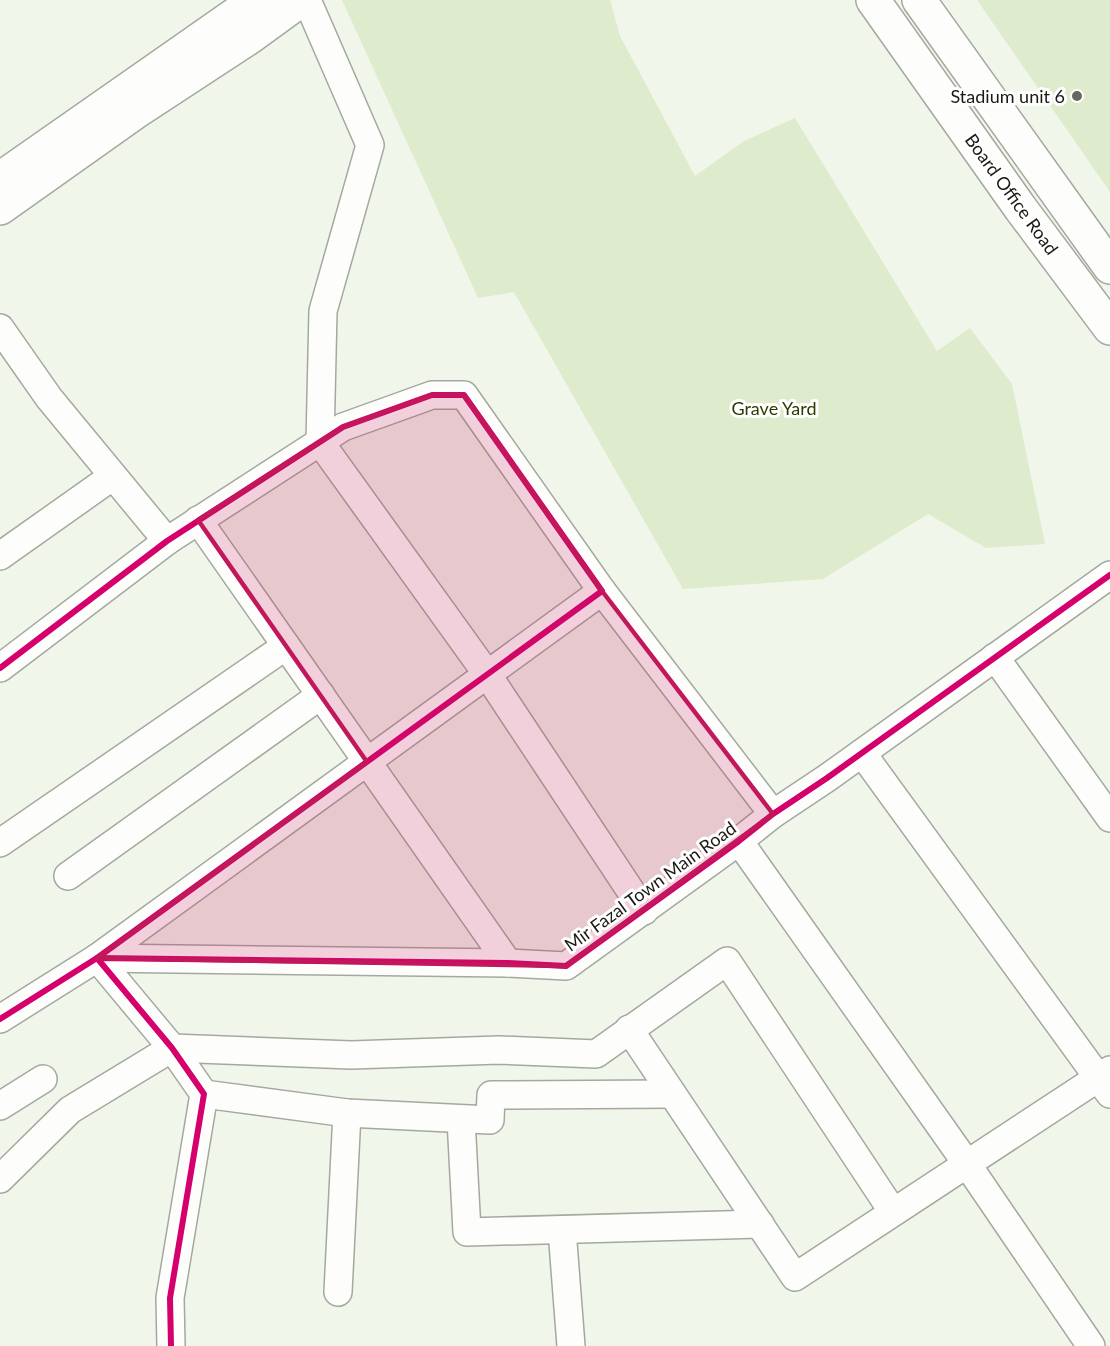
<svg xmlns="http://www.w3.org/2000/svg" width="1110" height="1346" viewBox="0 0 1110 1346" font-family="Lato,sans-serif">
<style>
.green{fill:#deebcd}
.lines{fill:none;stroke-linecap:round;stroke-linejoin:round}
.street-casing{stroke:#a4a89f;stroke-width:30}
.secondary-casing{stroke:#a4a89f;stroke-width:36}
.street{stroke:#fdfefc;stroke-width:27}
.secondary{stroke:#fdfefc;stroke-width:33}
.cycleway-casing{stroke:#fff;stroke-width:10}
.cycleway{stroke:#d6006c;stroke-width:6}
.marked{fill:#c2185b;fill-opacity:0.2;stroke:#c2185b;stroke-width:4.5;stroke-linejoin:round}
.poi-dot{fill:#64685e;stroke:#fff;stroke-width:2}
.labels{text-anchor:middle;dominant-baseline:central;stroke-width:6;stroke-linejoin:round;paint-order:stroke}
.poi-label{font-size:18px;fill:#181b13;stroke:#fff;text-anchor:end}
.street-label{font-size:18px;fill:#181b13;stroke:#fff}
.park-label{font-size:18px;fill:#2a3c00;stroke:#fff}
</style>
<rect width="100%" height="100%" fill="#f1f6ea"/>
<g class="green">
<path d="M342 0H610L620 36 695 176 744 141 795 118 937 351 970 328 1012 384 1045 544 986 548 928 514 823 579 683 589 514 292 478 298Z"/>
<path d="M977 0H1110V192Z"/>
</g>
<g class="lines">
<g class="street-casing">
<g id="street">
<path d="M307 0 370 145 323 311 320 442 487 674 644 911"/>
<path d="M0 328 49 398 167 541"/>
<path d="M198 520 508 963"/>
<path d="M0 556 113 476"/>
<path d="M602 591 773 814"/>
<path d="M995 657 1110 818"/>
<path d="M0 668 167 541 343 427 432 395H464L602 591 97 958 172 1048 204 1094 170 1298 171 1346"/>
<path d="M862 753 1110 1094"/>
<path d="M739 841 967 1164 1091 1346"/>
<path d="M0 843 286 646"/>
<path d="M68 876 321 695"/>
<path d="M0 1019 97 958 508 963 566 966 739 841 773 814 827 778 1110 575"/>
<path d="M629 1029 795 1277 1110 1070"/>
<path d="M204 1094 347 1113 490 1120 491 1095 672 1094"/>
<path d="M0 1106 43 1079"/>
<path d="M461 1119 467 1232 760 1224"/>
<path d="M0 1179 70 1110 172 1048 351 1055 499 1050 596 1054 727 961 893 1212"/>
<path d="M562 1230 571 1346"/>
<path d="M338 1292 347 1113"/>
</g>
</g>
<g class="secondary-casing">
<g id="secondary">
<path d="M873 0 1021 209 1110 328"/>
<path d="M919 0 1110 267"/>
<path d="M0 179 256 0"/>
<path d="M0 208 134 113 250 37 301 0"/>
</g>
</g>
<use href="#street" class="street"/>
<use href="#secondary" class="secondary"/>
<g class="cycleway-casing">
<g id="cycleway">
<path d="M0 668 167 541 343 427 432 395H464L602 591 97 958 172 1048 204 1094 170 1298 171 1346"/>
<path d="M0 1019 97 958 508 963 566 966 739 841 773 814 827 778 1110 575"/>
</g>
</g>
<use href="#cycleway" class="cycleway"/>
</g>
<path class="marked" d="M432 395H464L602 591 773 814 566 966 97 958 367 762 198 520 343 427Z"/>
<circle class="poi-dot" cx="1077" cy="96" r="6"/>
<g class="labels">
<g class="poi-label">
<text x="1065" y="96">Stadium unit 6</text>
</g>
<g class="street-label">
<text transform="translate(1012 194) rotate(54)">Board Office Road</text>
<text transform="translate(650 886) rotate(-36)">Mir Fazal Town Main Road</text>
</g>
<g class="park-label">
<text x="774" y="408">Grave Yard</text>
</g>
</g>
</svg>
